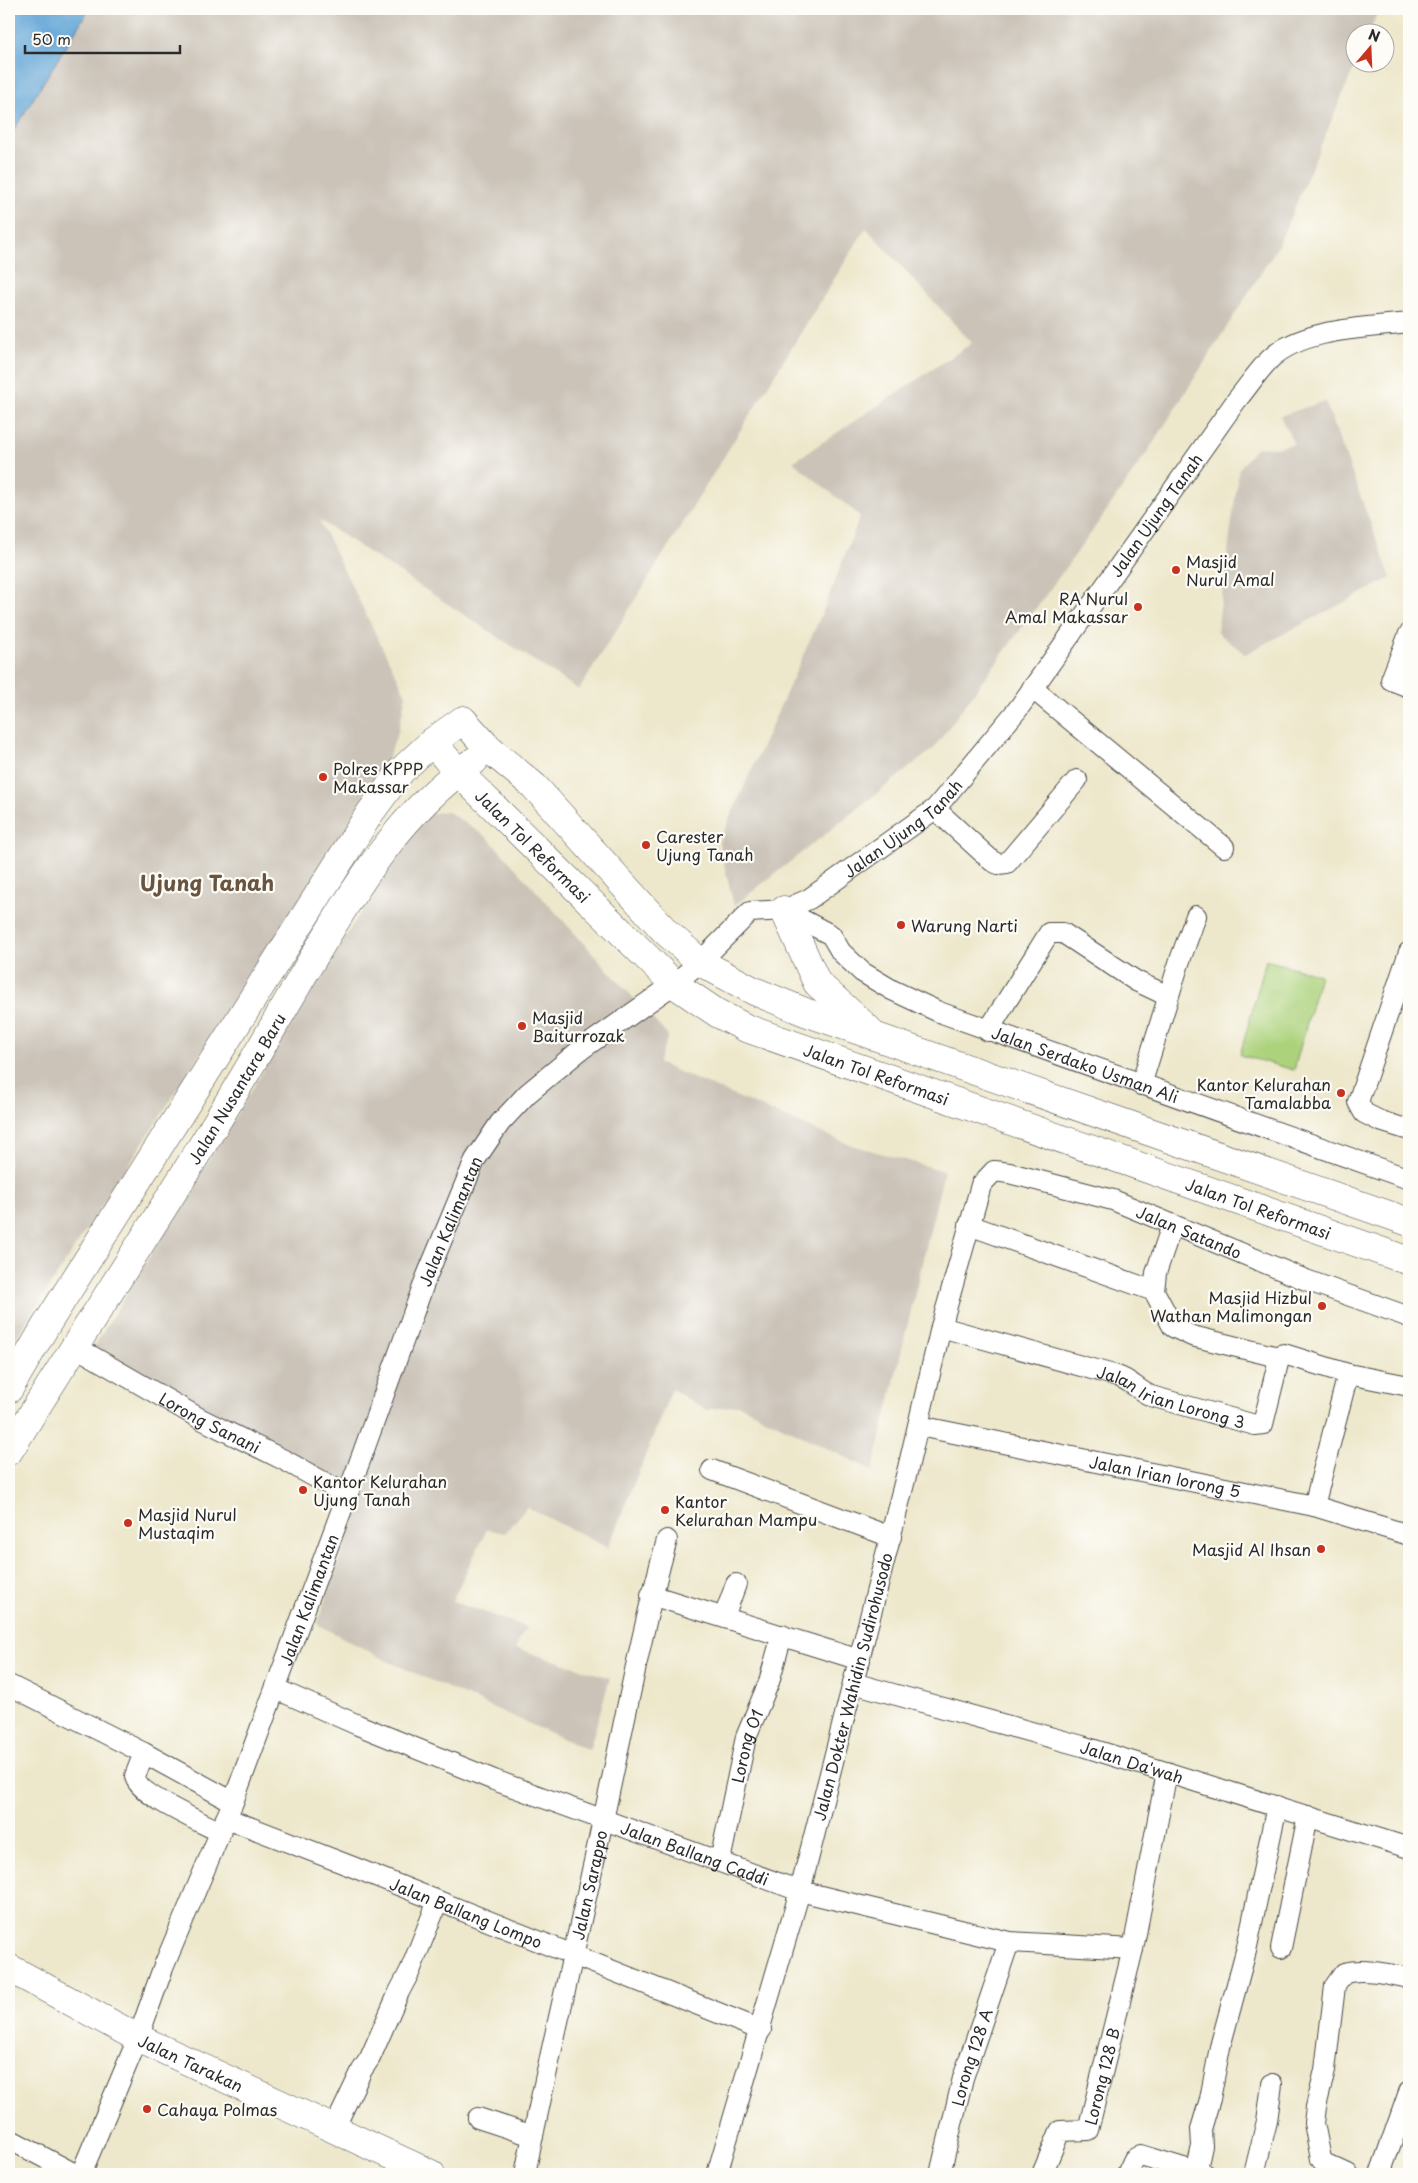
<svg xmlns="http://www.w3.org/2000/svg" width="1418" height="2183" viewBox="0 0 1418 2183" font-family="'Playpen Sans',sans-serif">
<style>
.industrial{fill:#cbc3b8}
.green{fill:#acd27c;stroke:#6c7e54}
.water{fill:#62a5d7;stroke:#466881}
.lines{fill:none;stroke-linecap:round;stroke-linejoin:round}
.street-casing{stroke:#484743;stroke-width:22}
.secondary-casing{stroke:#484743;stroke-width:29}
.highway-casing{stroke:#484743;stroke-width:29}
.street{stroke:#fff;stroke-width:20}
.secondary{stroke:#fff;stroke-width:28}
.highway{stroke:#fff;stroke-width:28}
.poi-dot{fill:#c8321e;stroke:#fdfcf7;stroke-width:2}
.labels{text-anchor:middle;dominant-baseline:central;stroke-width:4.5;stroke-linejoin:round;paint-order:stroke}
.street-label{font-size:16px;fill:#2b2b2b;stroke:#fdfcf7}
.poi-label{font-size:16px;fill:#2b2b2b;stroke:#fdfcf7;text-anchor:start}
.district-label{font-size:21px;font-weight:bold;fill:#68543f;stroke:#fdfcf7}
</style>
<rect width="100%" height="100%" fill="#fdfcf7"/>
<filter id="ink" filterUnits="userSpaceOnUse"><feTurbulence type="fractalNoise" baseFrequency=".02" numOctaves="2"/><feDisplacementMap in="SourceGraphic" scale="10" xChannelSelector="R" yChannelSelector="G"/><feConvolveMatrix kernelMatrix="1 2 1 2 8 2 1 2 1" color-interpolation-filters="sRGB"/></filter>
<filter id="wash" filterUnits="userSpaceOnUse"><feTurbulence type="fractalNoise" baseFrequency=".0096" numOctaves="4" result="noise"/><feDisplacementMap in="SourceGraphic" scale="20" xChannelSelector="R" yChannelSelector="G"/><feGaussianBlur stdDeviation="1.12" result="paint"/><feColorMatrix in="noise" values="0 0 0 0 0 0 0 0 0 0 0 0 0 0 0 0 0 1.4 0 .05"/><feComposite in="paint" operator="in"/></filter>
<g filter="url(#wash)">
<rect width="100%" height="100%" fill="#ede7cb"/>
<g class="industrial">
<path d="M89 9H1379L1369 32H1356V63L1278 246 1154 442 1091 533 933 749 734 906 719 842 824 609 860 516 793 462 972 343 866 228 579 690 319 520 406 695 398 732 381 776 9 1349V138Z"/>
<path d="M1325 401 1391 578 1245 654 1217 632 1239 469 1257 447 1274 448 1294 444 1280 416Z"/>
<path d="M447 811 488 838 668 1036 658 1063 848 1144 944 1171 873 1471 739 1405 706 1410 672 1389 608 1548 527 1507 505 1533 487 1529 452 1601 526 1627 515 1648 610 1678 589 1750 387 1661 317 1624 360 1503 278 1462 92 1350 414 825 430 814Z"/>
</g>
<path class="green" d="M1266 960 1320 975 1294 1070 1240 1055Z"/>
<path class="water" d="M9 9H89L9 138Z"/>
</g>
<g filter="url(#ink)">
<g class="lines">
<g class="street-casing">
<g id="street">
<path d="M1409 634 1391 680 1409 687"/>
<path d="M1032 688 1224 847"/>
<path d="M935 809 992 861 998 864 1007 863 1077 780"/>
<path id="s1" d="M784 910 831 935 841 952 862 972 892 990 939 1012 1409 1179"/>
<path d="M1409 952 1358 1102 1364 1113 1380 1121 1409 1130"/>
<path d="M988 1031 1049 933H1063L1136 981 1168 996"/>
<path d="M1141 1085 1179 963 1196 916"/>
<path d="M969 1225 1154 1291"/>
<path d="M1172 1225 1156 1273 1154 1291 1173 1327 1192 1336 1278 1357"/>
<path id="s2" d="M941 1327 1117 1376C1132 1381 1137 1390 1151 1396L1255 1425 1263 1424 1280 1355 1284 1354 1348 1374 1409 1386"/>
<path id="s3" d="M74 1346 199 1418 286 1461 347 1495"/>
<path id="s4" d="M919 1426 1314 1506 1409 1535"/>
<path d="M712 1470 891 1537"/>
<path d="M1314 1506 1348 1374"/>
<path d="M651 1595 860 1660"/>
<path d="M724 1617 736 1584"/>
<path id="s5" d="M853 1683 1082 1746 1409 1848"/>
<path d="M9 1685 144 1753 233 1802"/>
<path id="s6" d="M276 1689 358 1725 494 1780 800 1891 1009 1942 1133 1949"/>
<path d="M144 1753 135 1776C136 1794 203 1823 220 1832"/>
<path id="s7" d="M226 1818 353 1867 761 2030"/>
<path id="s8" d="M720 1861 746 1737 769 1682 782 1635"/>
<path d="M1281 1948 1308 1816"/>
<path d="M478 2118 533 2136"/>
<path d="M334 2129 362 2070 370 2058 399 1992 410 1971 438 1901"/>
<path d="M9 2139 75 2174"/>
<path d="M1197 2169 1202 2146 1201 2129 1210 2099 1220 2047 1246 1951 1277 1806"/>
<path id="s9" d="M81 2174 138 2038 163 1968 233 1802 361 1458 426 1278 475 1160 500 1123 527 1094 579 1051 674 984 700 962 750 912 784 910 809 899 935 809 1018 709 1236 401C1247 388 1257 372 1270 359 1302 328 1367 328 1409 323"/>
<path id="s10" d="M525 2174C549 2055 578 1938 603 1820 624 1726 641 1632 667 1540"/>
<path id="s11" d="M717 2174 800 1891 908 1468 941 1327 981 1185 994 1171 1009 1173 1113 1200 1306 1280 1409 1317"/>
<path id="s12" d="M940 2174 963 2078 1009 1942"/>
<path id="s13" d="M1042 2174 1060 2131 1088 2130 1133 1949 1167 1772"/>
<path d="M1127 2174 1134 2159 1141 2155 1190 2170 1197 2169 1205 2174"/>
<path d="M1254 2174 1267 2121 1272 2084"/>
<path d="M1348 2174 1324 2163 1321 2159 1314 2123 1316 2107 1325 2070 1335 1986 1344 1973C1365 1968 1388 1974 1409 1978"/>
<path d="M1380 2174 1409 2092"/>
</g>
</g>
<g class="secondary-casing">
<g id="secondary">
<path id="s14" d="M9 1968 138 2038 431 2174"/>
</g>
</g>
<g class="highway-casing">
<g id="highway">
<path id="s15" d="M432 742 458 772 674 984 717 1013 746 1028 1409 1261"/>
<path d="M784 910 817 983 868 1029"/>
<path d="M9 1389 45 1327 370 813 401 771 432 742 463 720 489 749 534 786 665 931 700 962 754 991 805 1012 1409 1222"/>
<path id="s16" d="M9 1451C75 1344 145 1239 211 1131 245 1076 277 1020 309 965 354 890 400 811 474 761"/>
</g>
</g>
<use href="#street" class="street"/>
<use href="#secondary" class="secondary"/>
<use href="#highway" class="highway"/>
</g>
</g>
<g class="poi-dot">
<circle cx="1176" cy="570" r="5"/>
<circle cx="1138" cy="607" r="5"/>
<circle cx="323" cy="777" r="5"/>
<circle cx="646" cy="845" r="5"/>
<circle cx="901" cy="925" r="5"/>
<circle cx="522" cy="1026" r="5"/>
<circle cx="1341" cy="1093" r="5"/>
<circle cx="1322" cy="1306" r="5"/>
<circle cx="303" cy="1490" r="5"/>
<circle cx="665" cy="1510" r="5"/>
<circle cx="128" cy="1523" r="5"/>
<circle cx="1321" cy="1549" r="5"/>
<circle cx="147" cy="2109" r="5"/>
</g>
<g class="labels">
<g class="street-label">
<text stroke="none"><textPath href="#s9" startOffset="2045">Jalan Ujung Tanah</textPath></text>
<text stroke="none"><textPath href="#s9" startOffset="1640">Jalan Ujung Tanah</textPath></text>
<text stroke="none"><textPath href="#s15" startOffset="145">Jalan Tol Reformasi</textPath></text>
<text stroke="none"><textPath href="#s1" startOffset="344">Jalan Serdako Usman Ali</textPath></text>
<text stroke="none"><textPath href="#s15" startOffset="565">Jalan Tol Reformasi</textPath></text>
<text stroke="none"><textPath href="#s16" startOffset="428">Jalan Nusantara Baru</textPath></text>
<text stroke="none"><textPath href="#s15" startOffset="970">Jalan Tol Reformasi</textPath></text>
<text stroke="none"><textPath href="#s9" startOffset="1022">Jalan Kalimantan</textPath></text>
<text stroke="none"><textPath href="#s11" startOffset="1248">Jalan Satando</textPath></text>
<text stroke="none"><textPath href="#s2" startOffset="241">Jalan Irian Lorong 3</textPath></text>
<text stroke="none"><textPath href="#s3" startOffset="156">Lorong Sanani</textPath></text>
<text stroke="none"><textPath href="#s4" startOffset="251">Jalan Irian lorong 5</textPath></text>
<text stroke="none"><textPath href="#s9" startOffset="618">Jalan Kalimantan</textPath></text>
<text stroke="none"><textPath href="#s11" startOffset="506">Jalan Dokter Wahidin Sudirohusodo</textPath></text>
<text stroke="none"><textPath href="#s8" startOffset="118">Lorong 01</textPath></text>
<text stroke="none"><textPath href="#s5" startOffset="290">Jalan Da'wah</textPath></text>
<text stroke="none"><textPath href="#s6" startOffset="450">Jalan Ballang Caddi</textPath></text>
<text stroke="none"><textPath href="#s10" startOffset="296">Jalan Sarappo</textPath></text>
<text stroke="none"><textPath href="#s7" startOffset="258">Jalan Ballang Lompo</textPath></text>
<text stroke="none"><textPath href="#s12" startOffset="121">Lorong 128 A</textPath></text>
<text stroke="none"><textPath href="#s14" startOffset="205">Jalan Tarakan</textPath></text>
<text stroke="none"><textPath href="#s13" startOffset="130">Lorong 128 B</textPath></text>
</g>
<g class="poi-label">
<text x="1186" y="561">Masjid<tspan x="1186" dy="18">Nurul Amal</tspan></text>
<text x="1128" y="598" text-anchor="end">RA Nurul<tspan x="1128" dy="18">Amal Makassar</tspan></text>
<text x="333" y="768">Polres KPPP<tspan x="333" dy="18">Makassar</tspan></text>
<text x="656" y="836">Carester<tspan x="656" dy="18">Ujung Tanah</tspan></text>
<text x="911" y="925">Warung Narti</text>
<text x="532" y="1017">Masjid<tspan x="532" dy="18">Baiturrozak</tspan></text>
<text x="1331" y="1084" text-anchor="end">Kantor Kelurahan<tspan x="1331" dy="18">Tamalabba</tspan></text>
<text x="1312" y="1297" text-anchor="end">Masjid Hizbul<tspan x="1312" dy="18">Wathan Malimongan</tspan></text>
<text x="313" y="1481">Kantor Kelurahan<tspan x="313" dy="18">Ujung Tanah</tspan></text>
<text x="675" y="1501">Kantor<tspan x="675" dy="18">Kelurahan Mampu</tspan></text>
<text x="138" y="1514">Masjid Nurul<tspan x="138" dy="18">Mustaqim</tspan></text>
<text x="1311" y="1549" text-anchor="end">Masjid Al Ihsan</text>
<text x="157" y="2109">Cahaya Polmas</text>
</g>
<g class="district-label">
<text x="207" y="882">Ujung Tanah</text>
</g>
</g>
<rect width="1418" height="2183" fill="none" stroke="#fdfcf7" stroke-width="30"/>
<g transform="translate(1370 48) rotate(19)"><circle r="24" fill="#fdfcf7" stroke="#a9a8a5"/>
<path d="M0-4L9 19L0 12L-9 19Z" fill="#c8321e"/>
<text y="-8" font-size="14" font-weight="bold" text-anchor="middle" fill="#2b2b2b">N</text>
</g>
<path d="M25 45v8h155v-8" fill="none" stroke="#2b2b2b" stroke-width="2.5"/>
<text x="32" y="45" font-size="15" fill="#2b2b2b" stroke="#fdfcf7" stroke-width="4" paint-order="stroke">50 m</text>
</svg>
